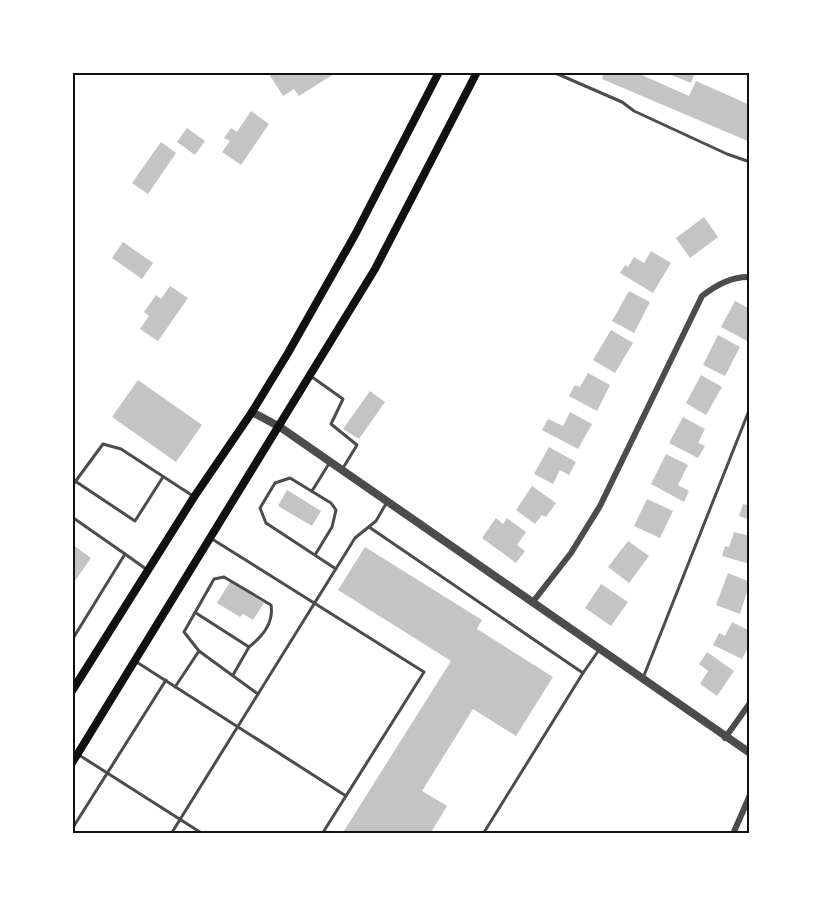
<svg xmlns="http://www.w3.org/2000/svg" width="822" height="906" viewBox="0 0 822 906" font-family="'Noto Sans',sans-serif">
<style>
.building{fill:#c4c4c4}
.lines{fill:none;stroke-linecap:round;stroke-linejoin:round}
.service{stroke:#4c4c4c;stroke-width:3}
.minor{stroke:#4c4c4c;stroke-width:6}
.tertiary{stroke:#4c4c4c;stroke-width:8}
.secondary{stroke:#111;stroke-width:8}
.neatline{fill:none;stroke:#111;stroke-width:2}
</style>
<rect width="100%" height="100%" fill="#fff"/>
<g class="building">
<path d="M271 72 295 74 337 72 299 96 294 89 283 96 269 74Z"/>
<path d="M604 72H635L689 96 696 81 750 105V142L602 79Z"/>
<path d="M664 72H695L691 83Z"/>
<path d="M251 111 269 124 241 165 222 152 230 141 224 138 231 128 237 132Z"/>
<path d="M187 128 205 141 195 155 177 142Z"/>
<path d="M161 142 176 153 148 194 132 183Z"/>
<path d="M704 217 718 237 690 258 676 238Z"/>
<path d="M123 242 153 263 142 279 112 258Z"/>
<path d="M651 251 671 263 653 293 620 273 625 265 628 267 634 257 644 263Z"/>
<path d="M170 286 188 298 158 341 140 329 149 316 144 312 156 295 161 299Z"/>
<path d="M629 291 650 302 634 333 612 321Z"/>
<path d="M735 301 750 309 749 342 721 327Z"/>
<path d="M611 330 633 343 615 373 593 360Z"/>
<path d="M718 335 740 347 725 376 703 365Z"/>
<path d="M588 373 610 385 597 411 569 396 575 385 580 387Z"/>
<path d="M701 375 722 387 706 415 686 403Z"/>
<path d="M138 380 202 425 176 462 112 417Z"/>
<path d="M370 391 385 402 359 439 343 429Z"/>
<path d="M570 412 592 424 578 449 542 430 548 419 563 426Z"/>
<path d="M683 417 705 429 698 443 705 446 698 458 669 443Z"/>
<path d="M549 447 576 462 569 475 560 470 553 484 534 474Z"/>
<path d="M666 454 688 465 678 485 689 491 684 502 651 484Z"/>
<path d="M532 486 556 503 546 517 542 515 535 524 516 510Z"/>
<path d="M287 490 321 511 312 526 278 506Z"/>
<path d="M647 499 673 511 660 538 634 526Z"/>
<path d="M750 501V520L739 516 743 504 748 505Z"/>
<path d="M496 518 503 524 507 518 526 532 517 545 525 551 516 563 482 538Z"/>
<path d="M734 532 750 536V564L722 556 725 546 729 547Z"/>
<path d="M628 541 649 556 629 583 608 567Z"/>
<path d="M72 544 91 558 72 585Z"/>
<path d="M365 547 482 620 477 629 553 677 516 736 473 709 422 791 447 806 430 834H342L451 661 338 590Z"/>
<path d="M728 573 750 582 740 614 716 605Z"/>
<path d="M230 582 264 603 253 620 243 614 240 617 217 603Z"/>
<path d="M601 584 628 602 611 626 585 608Z"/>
<path d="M732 622 750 631V643L742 659 713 645 719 633 725 636Z"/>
<path d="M707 652 734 671 717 696 700 684 708 671 699 664Z"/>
</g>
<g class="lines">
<g class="service">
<path d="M553 72 622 102 634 111 727 154 750 162"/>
<path d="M312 377 343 399 331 424 357 445 343 468"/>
<path d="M75 481 135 521 163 477"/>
<path d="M72 486 103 444 121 449 193 496"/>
<path d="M312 491 330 462"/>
<path d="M72 517 125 554"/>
<path d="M369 527 583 673 483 834"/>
<path d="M212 539 424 672 322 834"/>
<path d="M315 555 332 527 336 510 331 503 290 478 275 483 260 508 266 523 336 569"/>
<path d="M196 613 249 647 233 675"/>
<path d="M72 640 125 554 146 569"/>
<path d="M199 651 184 632 214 579 224 577 271 605C274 623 262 637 249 647"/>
<path d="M135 661 346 796"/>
<path d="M583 673 599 650"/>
<path d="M643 678 750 408"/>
<path d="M175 687 199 651 258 694"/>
<path d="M79 755 203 834"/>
<path d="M72 829 166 680"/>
<path d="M171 834 355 538 376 521 387 502"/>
</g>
<g class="minor">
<path d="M532 603 571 553 600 506 702 296C716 285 732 276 750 277"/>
<path d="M725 738 750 703"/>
<path d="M733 834 750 795"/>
</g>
<path class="tertiary" d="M252 412 280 427 750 753"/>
<g class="secondary">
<path d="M72 691 194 497 252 412 288 353 356 233 439 72"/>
<path d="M72 763 375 269 477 72"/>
</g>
</g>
<rect width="822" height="906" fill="none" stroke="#ffffff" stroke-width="147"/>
<rect x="74" y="74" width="674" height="758" class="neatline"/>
</svg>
